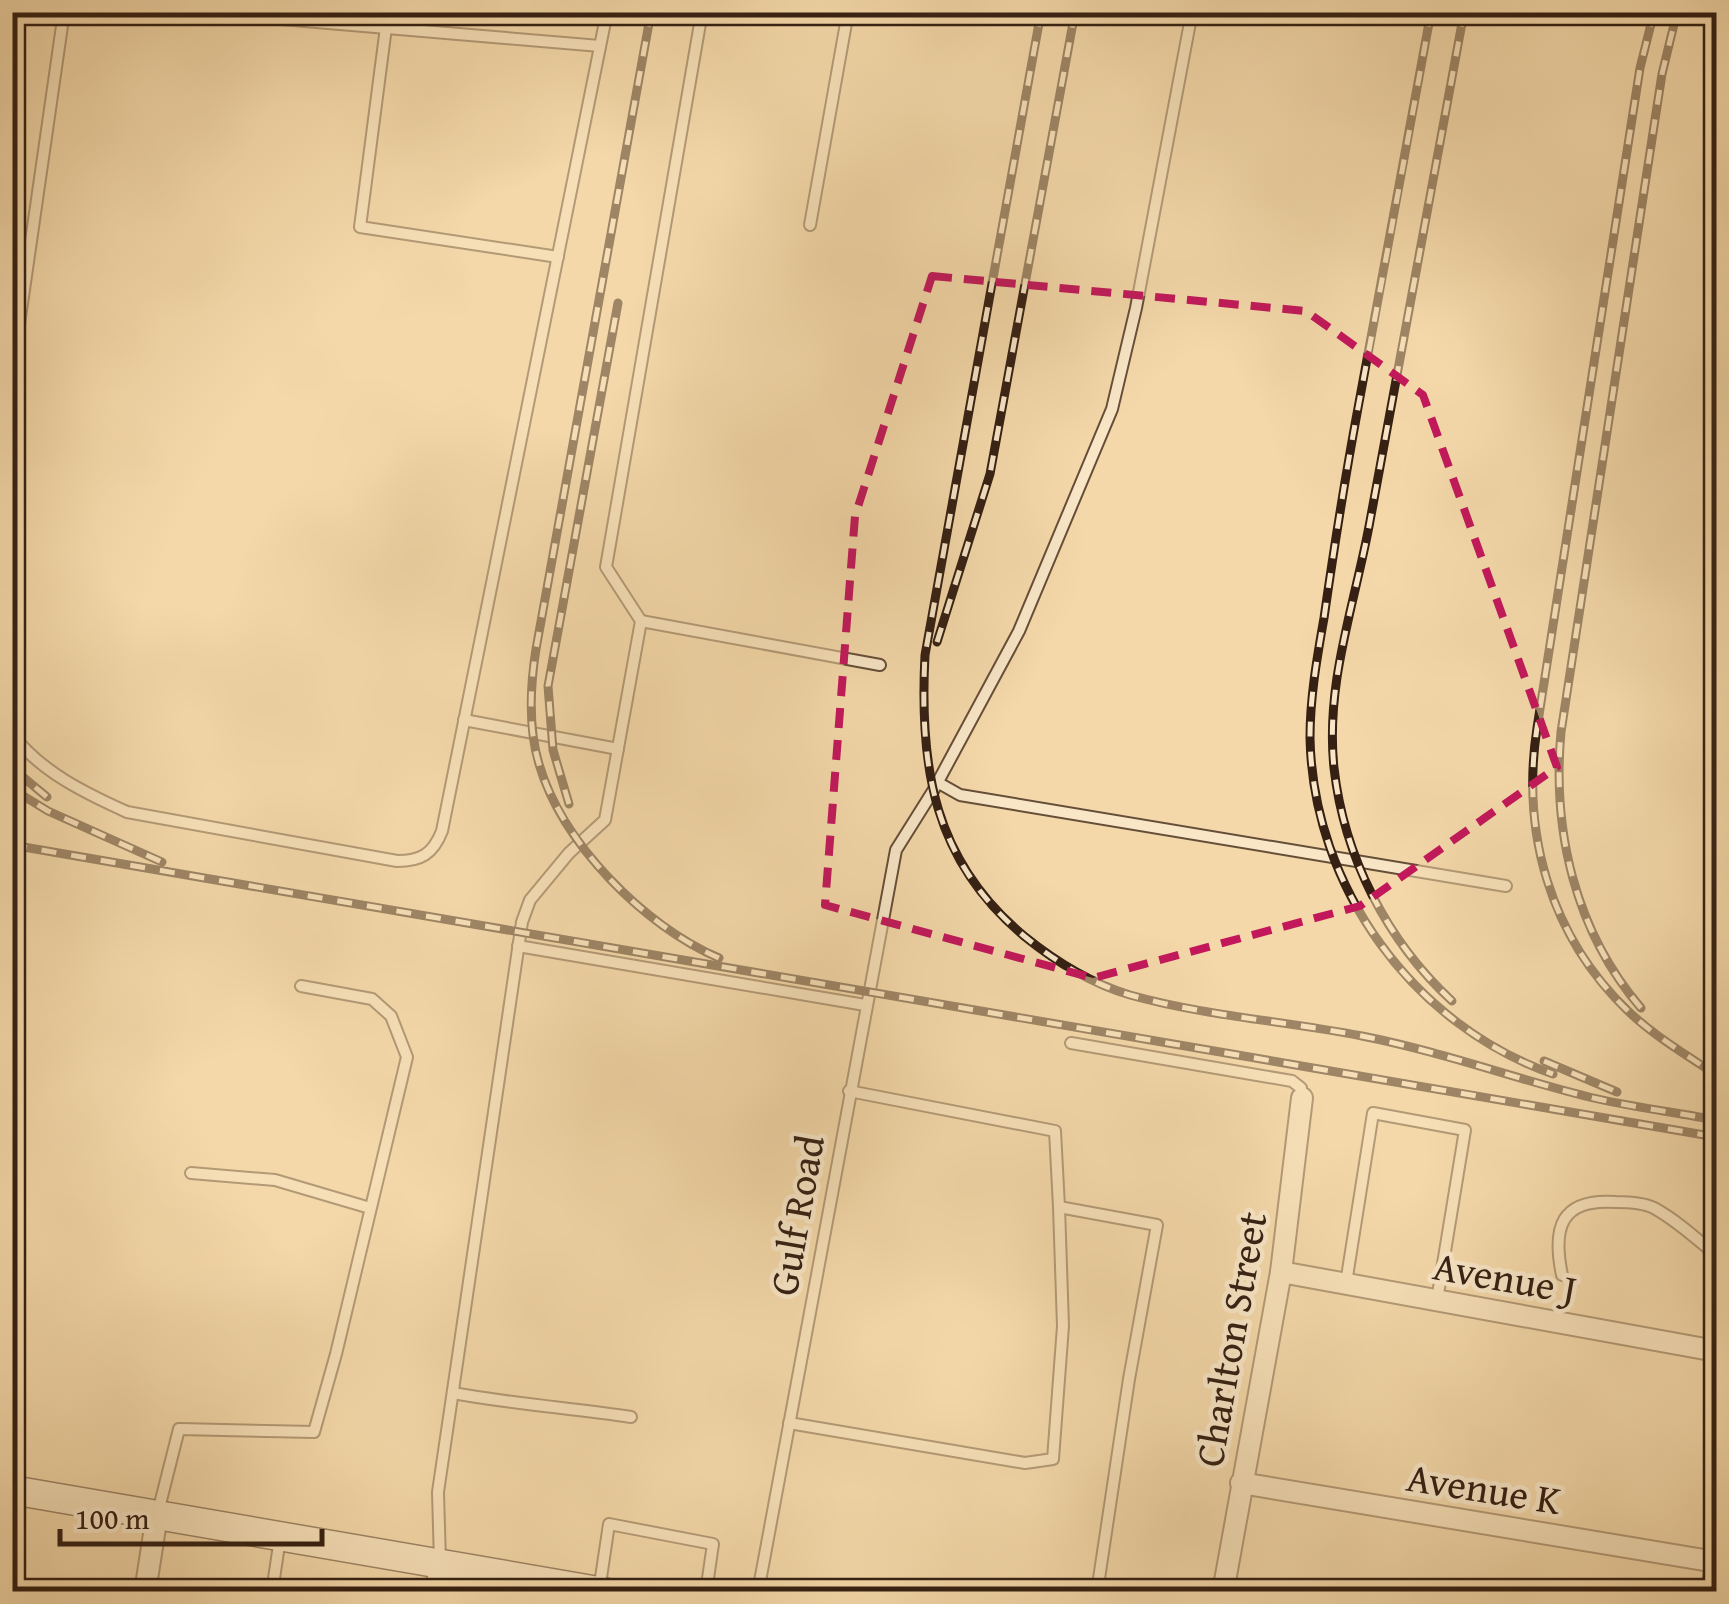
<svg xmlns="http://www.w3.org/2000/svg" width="1729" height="1604" viewBox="0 0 1729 1604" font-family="'Gentium Book Plus',serif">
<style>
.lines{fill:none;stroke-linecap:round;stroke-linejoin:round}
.lane-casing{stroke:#654e38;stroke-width:14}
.street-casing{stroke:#654e38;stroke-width:24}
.secondary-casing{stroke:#352013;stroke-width:31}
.lane{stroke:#f8e6c7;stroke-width:10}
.street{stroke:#f8e6c7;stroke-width:20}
.secondary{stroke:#f8e6c7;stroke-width:28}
.rail-casing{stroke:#352013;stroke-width:9}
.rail{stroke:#f8e6c7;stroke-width:5;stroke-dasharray:15;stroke-linecap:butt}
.marked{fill:none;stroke:#c2185b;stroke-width:8;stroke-dasharray:20 12;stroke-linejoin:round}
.labels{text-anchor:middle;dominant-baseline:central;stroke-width:9;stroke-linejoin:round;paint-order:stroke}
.street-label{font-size:40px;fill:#352013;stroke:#f8e6c7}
</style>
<rect width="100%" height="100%" fill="#f4d8a9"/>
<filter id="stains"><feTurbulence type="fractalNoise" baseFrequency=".002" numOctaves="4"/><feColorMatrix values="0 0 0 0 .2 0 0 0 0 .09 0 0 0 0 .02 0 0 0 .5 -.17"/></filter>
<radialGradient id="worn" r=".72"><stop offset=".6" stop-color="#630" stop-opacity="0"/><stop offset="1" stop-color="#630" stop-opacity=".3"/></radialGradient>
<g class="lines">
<g class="lane-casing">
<g id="lane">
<path d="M198 12 600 46"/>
<path d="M388 12 360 227 558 257"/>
<path d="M810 225 848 12"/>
<path d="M12 373 64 12"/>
<path d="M641 621 880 665"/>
<path d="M464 720 618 749"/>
<path d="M12 734C41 772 85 793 127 812L397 861C421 861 433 854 442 831L607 12"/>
<path d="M937 782 960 795 1506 886"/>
<path d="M518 946 865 1005"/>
<path d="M1071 1043 1292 1081 1301 1088 1302 1098"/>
<path d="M849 1091 1055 1131 1059 1207 1157 1225 1129 1379 1097 1592"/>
<path d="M191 1173 275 1180 370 1208"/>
<path d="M1562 1275C1552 1227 1561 1198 1616 1202 1628 1202 1644 1203 1654 1208 1676 1220 1697 1239 1716 1255"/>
<path d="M1346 1283 1373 1113 1465 1130 1437 1300"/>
<path d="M453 1393C513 1404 571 1408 631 1417"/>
<path d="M789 1423 1025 1463 1053 1459 1063 1326 1059 1207"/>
<path d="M158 1512 179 1429 314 1432 336 1354 407 1057 391 1016 372 999 301 986"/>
<path d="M440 1562 438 1492 522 922 530 900 569 853 605 820 641 621 606 567 702 12"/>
<path d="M599 1591 609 1524 713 1544 706 1592"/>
<path d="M272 1592 280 1538"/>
<path d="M758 1592 896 850 933 791 1019 631 1112 409 1136 308 1192 12"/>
</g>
</g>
<g class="street-casing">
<g id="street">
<path d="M1281 1272 1716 1351"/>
<path d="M1241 1483 1716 1562"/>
<path d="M145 1592 157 1515"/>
<path d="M436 1592 440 1563"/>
<path d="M1223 1592 1281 1272 1302 1098"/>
<path d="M1712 1592 1716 1563"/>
</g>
</g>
<g class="secondary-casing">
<path id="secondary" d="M12 1490 604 1592"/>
</g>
<use href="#lane" class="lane"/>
<use href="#street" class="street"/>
<use href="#secondary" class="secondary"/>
<g class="rail-casing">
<g id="rail">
<path d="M651 12 536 649C530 687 528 727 539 764 562 843 644 926 719 958"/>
<path d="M1041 12 925 655C919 768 934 861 1024 936 1056 962 1090 983 1130 995 1205 1016 1285 1021 1362 1036 1439 1051 1513 1078 1589 1097 1631 1107 1674 1112 1716 1120"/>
<path d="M1431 12C1407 144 1383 276 1358 408 1345 478 1334 548 1324 618 1317 658 1310 697 1310 738 1313 887 1413 1025 1553 1074"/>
<path d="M1654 12 1640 68 1537 728C1521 833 1550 936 1628 1011 1654 1036 1687 1055 1716 1075"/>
<path d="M12 34 19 12"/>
<path d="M937 642 990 474 1075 12"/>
<path d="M12 768 47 797"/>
<path d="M12 789 48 811 162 862"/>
<path d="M569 804 553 750 548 686 618 303"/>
<path d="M12 845 1716 1137"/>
<path d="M1452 1001C1387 941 1344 857 1334 768 1325 683 1355 604 1370 521 1401 352 1433 182 1464 12"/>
<path d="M1641 1008C1575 931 1552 831 1561 732L1662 74 1677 12"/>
<path d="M1544 1061 1617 1092"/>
</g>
</g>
<use href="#rail" class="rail"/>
</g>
<path d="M0 0H1729V1604H0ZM932 276 1306 311 1423 395 1557 767 1360 906 1093 978 825 905 855 516Z" fill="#f4d8a9" fill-opacity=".55" fill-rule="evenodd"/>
<path class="marked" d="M932 276 1306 311 1423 395 1557 767 1360 906 1093 978 825 905 855 516Z"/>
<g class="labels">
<g class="street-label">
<text transform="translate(796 1215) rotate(-80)">Gulf Road</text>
<text transform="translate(1505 1277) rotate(10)">Avenue J</text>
<text transform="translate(1230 1339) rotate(-80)">Charlton Street</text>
<text transform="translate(1484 1488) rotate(9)">Avenue K</text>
</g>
</g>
<rect width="1729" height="1604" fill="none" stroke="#f4d8a9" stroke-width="50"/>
<rect x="15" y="15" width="1699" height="1574" fill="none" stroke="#352013" stroke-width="5"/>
<rect x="25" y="25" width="1679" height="1554" fill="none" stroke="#352013" stroke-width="2.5"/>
<path d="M60 1529v15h262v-15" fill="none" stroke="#352013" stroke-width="5"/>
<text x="75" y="1529" font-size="30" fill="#352013" stroke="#f8e6c7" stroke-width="8" paint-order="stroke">100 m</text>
<rect width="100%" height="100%" filter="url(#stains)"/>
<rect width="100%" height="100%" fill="url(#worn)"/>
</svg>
